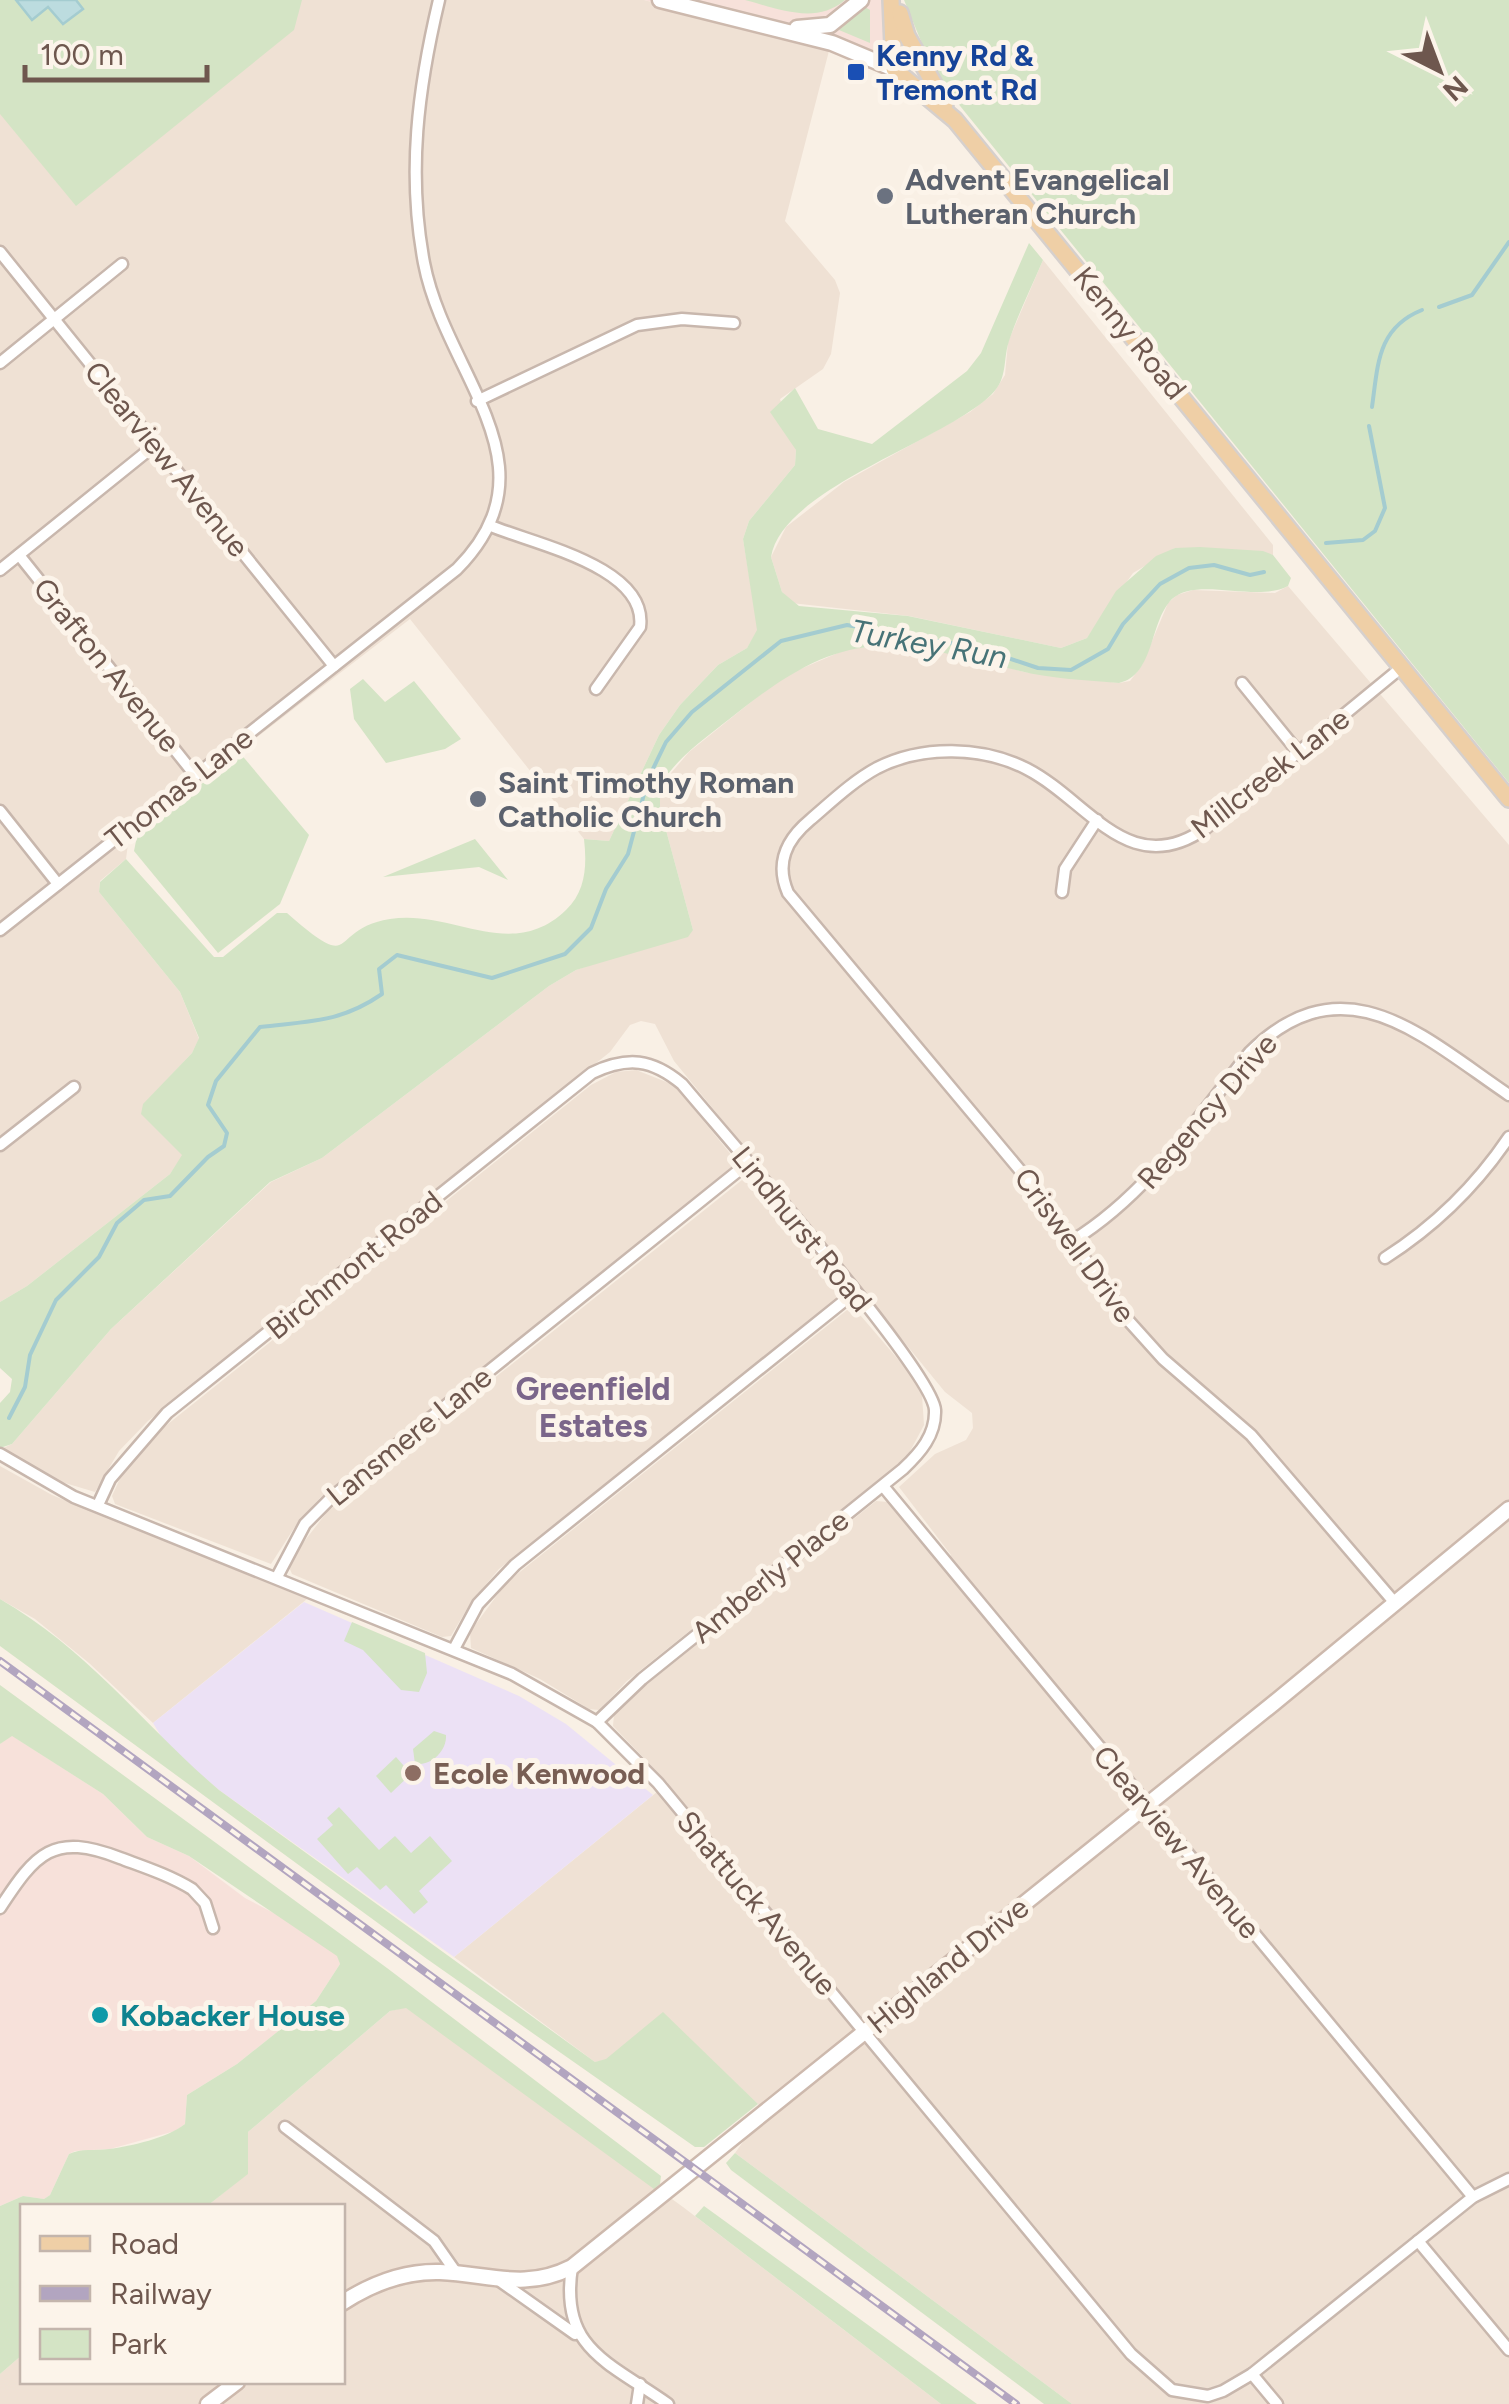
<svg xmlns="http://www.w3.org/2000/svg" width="1509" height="2404" viewBox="0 0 1509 2404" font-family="Figtree,sans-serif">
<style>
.residential{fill:#efe1d4}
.commercial{fill:#f7e1da}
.education{fill:#ece1f5}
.green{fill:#d4e4c5}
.water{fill:#bcdcdf;stroke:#a4ccd0;stroke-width:2.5}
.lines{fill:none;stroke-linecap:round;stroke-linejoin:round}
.stream{stroke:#a4ccd0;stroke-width:4}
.street-casing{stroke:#c8b7ad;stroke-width:15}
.secondary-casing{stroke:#cdb9ad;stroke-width:19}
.primary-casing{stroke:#d6d0cd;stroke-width:20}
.street{stroke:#fff;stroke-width:10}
.secondary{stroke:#fff;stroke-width:14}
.primary{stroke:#efcfa6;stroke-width:15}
.rail-casing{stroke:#b2a5c0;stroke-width:8}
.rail{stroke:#fcf4ea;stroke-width:4;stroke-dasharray:11;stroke-linecap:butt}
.transit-dot{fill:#1a4fb4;stroke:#fcf4ea;stroke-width:4}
.worship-dot{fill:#6b7280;stroke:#fcf4ea;stroke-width:4}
.education-dot{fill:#8d6e63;stroke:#fcf4ea;stroke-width:4}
.culture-dot{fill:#0f9aa8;stroke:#fcf4ea;stroke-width:4}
.labels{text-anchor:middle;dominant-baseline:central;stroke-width:10;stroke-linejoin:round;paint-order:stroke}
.transit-label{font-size:30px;font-weight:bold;fill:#164399;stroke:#fcf4ea;text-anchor:start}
.worship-label{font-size:30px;font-weight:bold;fill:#5b616d;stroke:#fcf4ea;text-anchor:start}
.street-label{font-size:30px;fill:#6e574e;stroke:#fcf4ea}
.education-label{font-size:30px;font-weight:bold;fill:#785e54;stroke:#fcf4ea;text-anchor:start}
.culture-label{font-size:30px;font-weight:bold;fill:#0d838f;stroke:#fcf4ea;text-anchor:start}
.water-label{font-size:32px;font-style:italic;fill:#477377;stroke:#fcf4ea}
.neighbourhood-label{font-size:32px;font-weight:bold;fill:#7b668a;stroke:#fcf4ea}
</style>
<rect width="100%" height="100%" fill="#f9f0e5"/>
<g class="residential">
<path d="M0 0H644L830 47 785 221 835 280 840 293 831 354 823 369 780 399 796 450 795 465 749 521 743 539 758 630 747 648 718 665 680 705 659 735 609 841 584 839 410 619 129 836 126 859 100 881 99 892 180 992 199 1039 192 1053 144 1104 183 1155 170 1174 27 1286 0 1302Z"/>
<path d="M1043 260 1273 545V555L1175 548 1133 573 1087 638 1061 648 909 616 791 603 782 592 771 557 786 527 844 482 970 412 993 394 1005 375 1008 342Z"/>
<path d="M1288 586 1509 845V2404H1072L735 2153 765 2111 663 2013 606 2060 595 2062 454 1957 668 1783 613 1726 614 1715 636 1693 876 1501 888 1502 940 1565 951 1555 899 1487 935 1454 966 1440 973 1428 972 1413 945 1392 796 1210 674 1061 655 1024 641 1021 630 1025 610 1052 148 1421 119 1451 95 1492 55 1480 1 1449 12 1444 111 1329 271 1182 322 1158 549 986 576 970 693 930 660 808V786L689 752 782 677 847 649 903 644 953 652 1024 672 1119 683 1130 681 1142 665 1168 603 1177 595 1193 590 1275 593Z"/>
<path d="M636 1070 674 1085 733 1157V1166L320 1498 298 1522 271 1564 115 1504 112 1496 122 1474 153 1436 591 1085 616 1072Z"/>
<path d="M742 1180 754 1183 837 1285 836 1300 499 1569 471 1602 451 1636 442 1637 292 1574 289 1567 296 1552 327 1512Z"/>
<path d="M855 1309 908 1371 922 1395 924 1425 907 1457 627 1681 599 1710 589 1709 540 1679 471 1648 470 1632 506 1583 847 1310Z"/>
<path d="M0 1466 52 1495 307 1599 153 1723 89 1663 35 1619 0 1599Z"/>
<path d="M406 2007 683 2207 941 2404H0V2374L22 2355V2382H342V2206H207L247 2174 248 2132 390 2011Z"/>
</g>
<g class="commercial">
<path d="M644 0H891L894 69 798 37Z"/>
<path d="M11 1735 103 1794 147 1837 189 1856 245 1898 291 1922 338 1956 340 1964 316 2001 237 2064 187 2095 185 2124 175 2131 110 2149 75 2151 69 2154 50 2195 44 2199 23 2196 0 2206V1744Z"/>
</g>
<path class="education" d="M304 1602 519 1696 566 1724 653 1795 454 1957 219 1790 167 1746 153 1723Z"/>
<g class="green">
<path d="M0 0H302L294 30 76 206 0 114Z"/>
<path d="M745 0H845C816 25 779 9 745 0Z"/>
<path d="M904 0H1509V783L935 75Z"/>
<path d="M865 7 870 10V43L839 30Z"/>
<path d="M1029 243 1043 260C1032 286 1019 312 1010 338 1002 359 1009 378 991 395 942 442 782 489 771 557L782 592 799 606 908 616 1061 648 1087 638 1116 591 1156 556 1175 548 1200 547 1263 551 1273 555 1291 578 1288 586C1256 603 1197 576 1172 599 1149 622 1155 675 1119 683 1086 680 1052 679 1020 671 890 639 849 624 737 713 710 735 677 756 660 786V808L693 930 688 937 576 970 549 986 322 1158 270 1182 111 1329 12 1444 0 1448V1403L10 1392 12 1379 0 1368V1302L27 1286 170 1174 182 1155 141 1114 143 1104 192 1053 199 1038 180 992 99 892 100 882 126 859 214 957H223L277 913H287C360 977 326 929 390 919 453 909 511 963 566 910 586 891 587 865 584 839L609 841 659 735 680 705 718 665 747 648 757 630 743 539 749 521 795 465 796 450 770 412 795 388 818 429 872 444 967 371 981 353Z"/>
<path d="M363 679 385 702 414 681 461 739 445 749 386 763 354 719 350 689Z"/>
<path d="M240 753 309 835 280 904 218 953 134 851 137 836Z"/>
<path d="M475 839 508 880 479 867 383 877Z"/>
<path d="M0 1599C90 1651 143 1725 219 1790L595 2062 606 2059 663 2012 758 2104 704 2147H695L427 1959 0 1646Z"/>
<path d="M352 1622 425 1653 427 1673 419 1692 401 1690 363 1650 344 1641Z"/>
<path d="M0 1685 387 1968 661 2176 660 2184 654 2189 406 2008 390 2011 248 2132V2174L207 2206H22V2355L0 2374V2206L23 2196 44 2199 50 2195 69 2154C81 2148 95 2151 109 2149 132 2146 167 2138 185 2124L187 2095 237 2064 316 2001 340 1964 337 1956 189 1856 147 1837 103 1794 12 1736 0 1744Z"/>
<path d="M434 1731 446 1735C447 1751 431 1766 415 1764L413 1749Z"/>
<path d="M396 1757 411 1774 391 1793 376 1776Z"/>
<path d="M339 1807 379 1850 395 1836 411 1853 430 1836 452 1861 419 1891 428 1902 414 1914 386 1885 380 1890 357 1867 348 1874 317 1839 333 1825 327 1818Z"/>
<path d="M735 2153 1072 2404H1044L731 2170 726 2163Z"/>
<path d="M704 2206 977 2404H941L695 2216Z"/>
</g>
<path class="water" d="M16 0H76L83 9 63 24 48 7 32 20Z"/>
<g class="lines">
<g class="stream">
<path d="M1439 307 1472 295 1509 242"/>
<path d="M1372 407C1378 365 1377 328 1422 310"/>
<path d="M1326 543 1363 540 1375 531 1385 508 1369 426"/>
<path d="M9 1418 25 1387 30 1355 56 1300 99 1257 117 1223 144 1200 170 1196 208 1157 224 1146 227 1133 208 1105 216 1081 260 1027C309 1021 340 1023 382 994L379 969 397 955 492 978 565 954 591 928 606 889 628 854 648 779 666 742 692 712 781 641 847 625 978 648 1038 668 1071 670 1108 649 1123 624 1160 584 1189 568 1214 565 1250 575 1264 572"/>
</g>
<g class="street-casing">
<g id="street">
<path d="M0 252 334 666"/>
<path d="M0 363 122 264"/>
<path d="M477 401 637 325 682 319 734 323"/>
<path d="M491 526C534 544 648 567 640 627L596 689"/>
<path d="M19 555 195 775"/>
<path d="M0 570 155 445"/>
<path d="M1242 683 1298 752"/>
<path d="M0 811 58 884"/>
<path d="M1062 892 1065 869 1097 820"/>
<path d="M0 930 457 569C560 465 446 377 424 263 407 173 418 88 439 0"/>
<path d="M0 1145 74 1087"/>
<path d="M1072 1241C1148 1194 1195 1121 1250 1052 1345 959 1423 1037 1509 1095"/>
<path d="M1385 1258C1435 1226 1476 1186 1509 1137"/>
<path d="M0 1454 74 1497 512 1674 597 1722 658 1783 1131 2354 1172 2390 1208 2396 1223 2391 1252 2374 1473 2197 1509 2179"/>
<path d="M883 1486 1473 2197"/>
<path d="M98 1505 110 1479 167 1413 592 1073C628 1056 652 1059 682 1084 721 1131 933 1371 935 1410 936 1435 920 1453 903 1469L642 1679 597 1722"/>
<path d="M277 1577 305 1524 332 1497 748 1163"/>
<path d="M1395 1603 1251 1435 1163 1359 1127 1319 1039 1193 788 893C775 863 786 840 810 820 831 802 853 781 877 768 922 745 982 746 1027 769 1089 801 1129 882 1206 828L1402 667"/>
<path d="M454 1649 478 1604 515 1565 854 1293"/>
<path d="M0 1908C36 1853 53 1832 120 1858 144 1867 169 1875 192 1889L205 1903 213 1928"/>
<path d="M285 2127 434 2241 457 2274"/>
<path d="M1418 2241 1509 2350"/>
<path d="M572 2267C559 2349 609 2362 668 2404"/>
<path d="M500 2281 575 2334"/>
<path d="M1252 2374 1277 2404"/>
<path d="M637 2404 640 2384"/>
</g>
</g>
<g class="secondary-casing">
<g id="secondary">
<path d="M660 0 832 43 894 69"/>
<path d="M797 28 830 25 861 0"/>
<path d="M342 2303C371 2284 405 2271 440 2272 489 2274 525 2291 572 2267L1274 1703 1509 1509"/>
<path d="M208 2404 237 2382"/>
</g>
</g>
<g class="primary-casing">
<g id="primary">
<path d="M891 0 894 69 955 120 1509 799"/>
<path d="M900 13 907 36 945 104"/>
</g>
</g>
<use href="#street" class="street"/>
<use href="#secondary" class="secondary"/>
<use href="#primary" class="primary"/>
<g class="rail-casing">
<path id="rail" d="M0 1661 1016 2404"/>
</g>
<use href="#rail" class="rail"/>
</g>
<rect class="transit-dot" x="846" y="62" width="20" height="20" rx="5"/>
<g class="worship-dot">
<circle cx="885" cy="196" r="10"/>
<circle cx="478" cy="799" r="10"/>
</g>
<circle class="education-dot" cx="413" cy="1773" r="10"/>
<circle class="culture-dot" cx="100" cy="2015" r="10"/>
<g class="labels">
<g class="transit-label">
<text x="876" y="55">Kenny Rd &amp;<tspan x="876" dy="34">Tremont Rd</tspan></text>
</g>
<g class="worship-label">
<text x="905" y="179">Advent Evangelical<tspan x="905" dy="34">Lutheran Church</tspan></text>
<text x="498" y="782">Saint Timothy Roman<tspan x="498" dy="34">Catholic Church</tspan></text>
</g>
<g class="street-label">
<text transform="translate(1130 333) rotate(51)">Kenny Road</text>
<text transform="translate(167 459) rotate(51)">Clearview Avenue</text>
<text transform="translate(107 665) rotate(51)">Grafton Avenue</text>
<text transform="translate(1270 773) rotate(-38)">Millcreek Lane</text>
<text transform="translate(179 788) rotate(-38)">Thomas Lane</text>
<text transform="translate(1207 1111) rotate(-49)">Regency Drive</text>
<text transform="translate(802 1229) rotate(51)">Lindhurst Road</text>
<text transform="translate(1075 1245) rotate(54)">Criswell Drive</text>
<text transform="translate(354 1265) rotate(-39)">Birchmont Road</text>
<text transform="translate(409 1436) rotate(-39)">Lansmere Lane</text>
<text transform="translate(770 1576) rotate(-39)">Amberly Place</text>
<text transform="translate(1177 1842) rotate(50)">Clearview Avenue</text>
<text transform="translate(757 1903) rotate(50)">Shattuck Avenue</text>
<text transform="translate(948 1965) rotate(-39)">Highland Drive</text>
</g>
<g class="education-label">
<text x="433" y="1773">Ecole Kenwood</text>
</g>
<g class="culture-label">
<text x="120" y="2015">Kobacker House</text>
</g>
<g class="water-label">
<text transform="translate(929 644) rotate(10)">Turkey Run</text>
</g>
<g class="neighbourhood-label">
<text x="593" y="1389">Greenfield<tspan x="593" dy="37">Estates</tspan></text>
</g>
</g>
<rect x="20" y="2204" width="325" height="180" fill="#fcf4ea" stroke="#c3b5ac" stroke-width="2.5"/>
<rect x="40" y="2236" width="50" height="15" fill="#efcfa6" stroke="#c3b5ac" stroke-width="2.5"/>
<text x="110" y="2254" font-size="30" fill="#6e574e">Road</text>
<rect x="40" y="2286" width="50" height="15" fill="#b2a5c0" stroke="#c3b5ac" stroke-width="2.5"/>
<text x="110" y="2304" font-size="30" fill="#6e574e">Railway</text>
<rect x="40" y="2329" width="50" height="30" fill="#d4e4c5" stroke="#c3b5ac" stroke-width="2.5"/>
<text x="110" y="2354" font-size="30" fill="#6e574e">Park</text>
<g transform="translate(1439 70) rotate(138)" stroke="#fcf4ea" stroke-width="8" paint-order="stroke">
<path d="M0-8L18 38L0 25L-18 38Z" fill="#6e574e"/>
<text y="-15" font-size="28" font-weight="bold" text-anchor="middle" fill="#6e574e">N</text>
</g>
<path d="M25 65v15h182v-15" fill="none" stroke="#6e574e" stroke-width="5"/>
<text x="40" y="65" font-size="30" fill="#6e574e" stroke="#fcf4ea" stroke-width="8" paint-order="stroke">100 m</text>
</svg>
